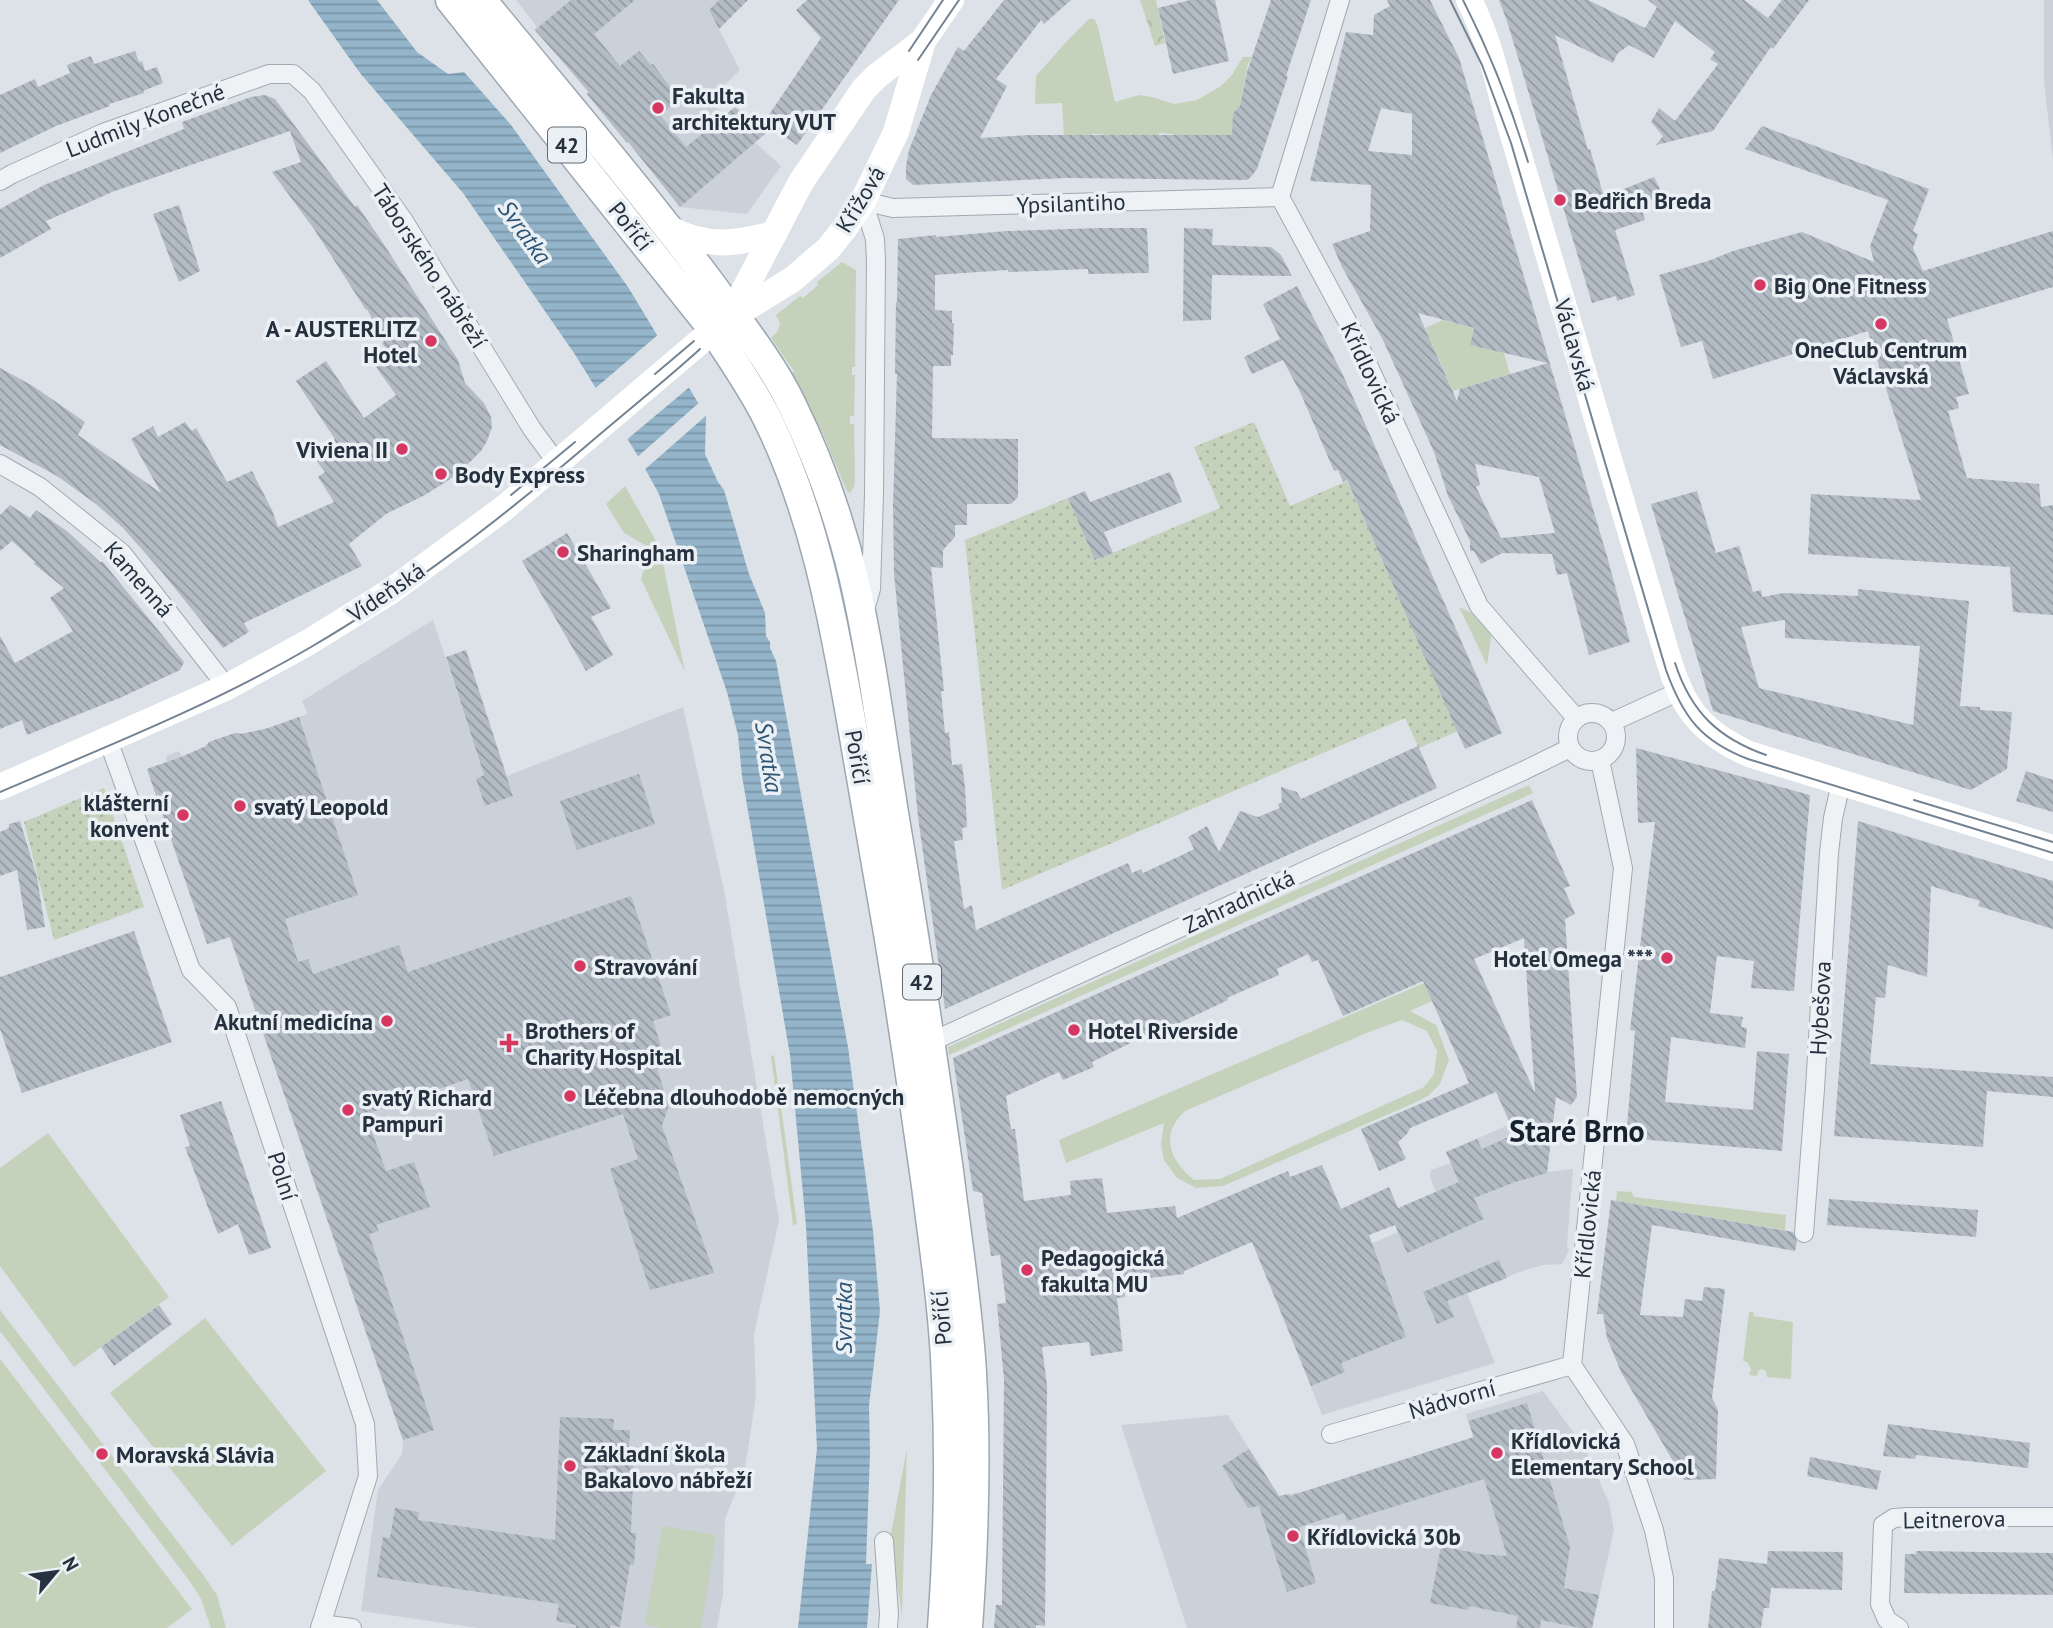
<svg xmlns="http://www.w3.org/2000/svg" width="2053" height="1628" viewBox="0 0 2053 1628" font-family="'PT Sans',sans-serif">
<style>
.built{fill:#cad1d9}
.grass{fill:#c4d2bc;fill-rule:evenodd}
.forest{fill:url(#forest-crowns)}
.park{fill:url(#park-dots)}
.water{fill:url(#water-rules)}
.pier{fill:#dce2e7}
.building{fill:url(#building-back-hatch);fill-rule:evenodd}
.lines{fill:none;stroke-linecap:round;stroke-linejoin:round}
.street-casing{stroke:#a1a9b1;stroke-width:20}
.primary-casing{stroke:#9ba7b3;stroke-width:31}
.street{stroke:#eff2f5;stroke-width:18}
.secondary{stroke:#fff;stroke-width:26}
.primary{stroke:#fff;stroke-width:28}
.tram{stroke:#748392;stroke-width:2}
.poi-dot{fill:#d63760;stroke:#ebf0f5;stroke-width:2.5}
.labels{text-anchor:middle;dominant-baseline:central;stroke-width:7;stroke-linejoin:round;paint-order:stroke}
.shield{fill:#ebf0f5;stroke:#606a75;stroke-width:2}
.shield-label{font-size:21px;font-weight:bold;fill:#25313e}
.poi-label{font-size:23px;font-weight:bold;fill:#25313e;stroke:#ebf0f5;text-anchor:start}
.street-label{font-size:23px;fill:#25313e;stroke:#ebf0f5}
.water-label{font-size:24px;font-style:italic;fill:#2d5474;stroke:#ebf0f5}
.district-label{font-size:30px;font-weight:bold;fill:#17222f;stroke:#ebf0f5}
</style>
<defs>
<pattern id="forest-crowns" width="20" height="18" patternUnits="userSpaceOnUse" patternTransform="scale(1.75)"><rect width="20" height="18" fill="#c4d2bc"/><path d="M2 6a3 3 0 1 1 6 0M12 15a3 3 0 1 1 6 0" fill="none" stroke="#a8b5a3"/></pattern>
<pattern id="park-dots" width="8" height="8" patternUnits="userSpaceOnUse" patternTransform="scale(1.75)"><rect width="8" height="8" fill="#c4d2bc"/><path d="M2 2h.1M6 6h.1" fill="none" stroke="#a8b5a3" stroke-width="1.8" stroke-linecap="round"/></pattern>
<pattern id="water-rules" width="6" height="5" patternUnits="userSpaceOnUse" patternTransform="scale(1.75)"><rect width="6" height="5" fill="#94b4ca"/><path d="M0 2.5h6" fill="none" stroke="#7993a5"/></pattern>
<pattern id="building-back-hatch" width="6" height="6" patternUnits="userSpaceOnUse" patternTransform="scale(1.75)"><rect width="6" height="6" fill="#b3bbc4"/><path d="M-1 5l2 2M0 0l6 6M5-1l2 2" fill="none" stroke="#9199a1"/></pattern>
</defs>
<rect width="100%" height="100%" fill="#dce2e7"/>
<g class="built">
<path d="M516 0H719L709 10 740 70 709 101 781 166 747 214 680 207 629 142 627 143 587 94 588 92 556 53H555L534 30 537 27Z"/>
<path d="M2044 0H2053V159L2044 82Z"/>
<path d="M433 620 484 775 476 780 485 806 513 796 507 776 683 707 724 890 779 1220 754 1334 756 1395 745 1469 725 1519 723 1594 717 1628H478L361 1611 378 1490 402 1454 403 1440 234 948 230 937 210 944 206 941 147 769 167 762 166 756 179 751 182 757 205 747 209 742 235 733 250 734 308 714 302 701Z"/>
<path d="M1555 1105 1547 1172 1573 1169 1567 1245 1569 1250 1562 1264 1543 1265 1525 1270 1467 1293 1495 1363 1322 1415 1272 1287 1444 1212 1430 1177 1431 1170 1451 1163 1446 1152Z"/>
<path d="M1543 1391 1585 1448 1609 1503 1614 1530 1592 1628H1187L1121 1425 1228 1415 1279 1496 1305 1491 1473 1437 1466 1414Z"/>
</g>
<g class="grass">
<path d="M1090 18 1095 20 1098 27 1115 102 1139 95 1152 97 1174 104 1197 100 1221 86 1232 75 1243 57H1252L1248 64 1240 106 1233 113 1236 135 1173 141V134L1159 133V142L1104 141 1103 134H1091V141L1064 136 1062 103 1035 104 1036 76 1068 40Z"/>
<path d="M842 262 856 270 855 367H852V375H855L854 416H850V424H854L855 479 854 487 850 493 847 491 823 434 792 374 794 371 771 338 778 331 780 323 776 315 800 296 803 298 818 285 817 282Z"/>
<path d="M1443 320 1474 328 1470 345 1484 348 1498 333 1510 374 1453 391 1425 328Z"/>
<path d="M625 486 660 548 685 672 641 579 644 569 654 550 624 533 606 504Z"/>
<path d="M1459 607 1493 623 1487 665Z"/>
<path d="M1529 785 1533 793 949 1055 948 1047Z"/>
<path d="M1424 983 1432 1001 1410 1011 1436 1025 1449 1060 1440 1084 1428 1096 1412 1104 1223 1186 1196 1188 1177 1178 1164 1160 1161 1144 1164 1123 1066 1163 1059 1140ZM1402 1020 1427 1031 1437 1051 1434 1074 1424 1087 1220 1179 1194 1180C1170 1160 1159 1135 1185 1111L1364 1034Z"/>
<path d="M774 1055 797 1224 793 1225 771 1056Z"/>
<path d="M48 1133 169 1297 74 1367 0 1266V1168Z"/>
<path d="M1617 1191 1631 1192 1634 1197 1786 1215 1785 1230 1616 1201Z"/>
<path d="M0 1310 204 1576 217 1595 226 1628H211L201 1599 191 1583 0 1331Z"/>
<path d="M1749 1312H1753L1754 1316 1793 1322 1791 1379 1767 1377 1766 1371 1762 1369 1758 1371 1757 1376 1749 1375 1751 1369 1747 1362 1743 1361Z"/>
<path d="M205 1318 326 1471 232 1546 110 1393Z"/>
<path d="M0 1359 192 1609 167 1628H0Z"/>
<path d="M907 1448 902 1615 890 1540Z"/>
<path d="M662 1526 716 1535 701 1628H661L645 1625Z"/>
</g>
<path class="forest" d="M1140 0H1156L1165 43 1155 46Z"/>
<g class="park">
<path d="M1254 422 1290 506 1347 481 1458 731 1419 748 1405 718 1002 890 965 540 1068 498 1096 560 1220 508 1194 447Z"/>
<path d="M104 788 144 907 54 940 24 822Z"/>
</g>
<path class="water" d="M308 0H377L417 52 448 74 464 72 511 125 628 287 706 416 705 454 718 482 724 490 749 574 765 613 766 636 770 642V648L776 661 848 1047 873 1231 880 1311 869 1406 870 1453 866 1564H872L867 1628H798L817 1448 806 1226 790 1055 742 776 738 735 727 692 659 494 638 456 574 353 463 193 360 73Z"/>
<g class="pier">
<path d="M660 333 692 385 624 442 592 391Z"/>
<path d="M701 401 708 414 642 472 635 459Z"/>
</g>
<g class="building">
<path d="M571 0H635L594 34 620 66 639 51 651 65 653 64 679 99 660 115 686 147 735 107 766 133 680 207 628 142 627 143 587 94 589 92 535 30Z"/>
<path d="M719 0H748L719 29 709 10Z"/>
<path d="M807 0H899L797 145 764 122 821 38 796 10Z"/>
<path d="M1004 0H1071L1044 24 1041 20 996 79 1007 86 980 138 1030 135H1232L1233 113 1240 106 1247 72 1271 0H1311L1286 76H1288L1257 169 1251 177 1247 180 1066 178 913 185 906 179V166L909 150 931 95 958 47 964 51Z"/>
<path d="M1190 0H1215L1229 61 1173 74 1158 8Z"/>
<path d="M1387 0H1430L1459 58 1607 556 1630 642 1589 655 1567 573 1557 575 1552 554 1502 553 1481 564 1474 551H1470V541L1448 496 1434 452 1382 338 1342 267 1332 244 1370 231 1371 185 1310 181 1346 32 1373 35 1374 15 1390 6ZM1381 108 1412 114V155L1368 151ZM1418 313 1474 328 1470 345 1548 363 1460 389 1457 401ZM1475 464 1539 477 1555 533 1501 538 1476 487 1480 485Z"/>
<path d="M1499 0H1588L1645 28 1657 7 1648 0H1744L1768 18 1782 0H1809L1773 49 1771 47 1713 131 1656 145 1663 136 1651 122 1659 108 1675 121 1718 64 1710 59 1715 52 1675 21 1654 58 1629 45 1617 54 1613 63 1555 35 1588 150 1590 149 1604 197 1654 177 1663 195 1640 204 1645 220 1615 230 1635 295 1617 301 1616 296 1592 303 1507 21Z"/>
<path d="M135 51 139 62 142 61 145 71 157 67 163 83 143 91 144 93 109 104 110 106 56 126 0 153V95L35 79 38 87 70 73 67 65 91 56 94 64Z"/>
<path d="M265 95 275 99 355 207 357 205 381 240 458 360 465 383 484 403 491 417 492 427 487 441 481 451 458 474 425 495 386 514 349 544 362 566 244 623 249 632 223 648 161 571 123 528 96 504 57 476 0 445V368L33 386 85 422 78 435 161 493 131 439 153 426 158 437 185 422 192 431 196 428 227 482 252 471 272 510 278 527 334 502 318 477 325 472 312 455 335 439 296 381 326 361 364 418 396 395 376 367 383 361 381 358 389 353 382 343 384 342 367 309 366 310 314 229 272 172 301 162 290 131 112 192 92 201 46 221 51 229 0 258V209L44 185 184 129 182 122 251 97Z"/>
<path d="M1762 126 1929 189 1913 231 1918 234 1913 248 1923 271 2053 231V287L1947 319 1969 394 1956 397 1959 408 1948 411 1967 478 2039 484 2041 507 2053 505V615L2013 612 2010 567 1808 554 1811 494 1921 500 1868 331 1713 379 1702 341 1681 347 1659 275 1708 261 1733 251 1802 232 1874 262 1870 246 1888 200 1745 149Z"/>
<path d="M179 205 200 271 179 282 153 214Z"/>
<path d="M1100 228H1147L1149 273 1088 274V269L1008 272V270L935 275V310L952 311V323L954 324 953 355H951V366H933L932 438 1018 439V497L1011 504H967V525H955V537L943 550V568L931 567 944 691H941L945 733 949 732 952 765 962 764 965 787 967 827 962 828 963 840 954 841 964 909 972 905 976 930 1128 863 1132 873 1141 869 1143 873 1182 855 1194 849 1188 837 1207 826 1219 852 1240 811 1258 817 1280 808 1278 804 1282 802 1281 787 1297 792 1301 799 1418 746 1437 788 945 1009 918 817 894 574 893 505 897 374H895L896 302H897L898 239 936 235V237L1007 231Z"/>
<path d="M1184 228 1213 229 1212 245 1271 247 1281 255 1292 276 1212 275 1211 320 1183 321Z"/>
<path d="M1297 286 1342 373 1366 426 1502 733 1465 749 1347 480 1343 482 1338 470 1334 471 1301 394 1283 360 1252 374 1244 357 1280 339 1263 304Z"/>
<path d="M1170 472 1182 502 1104 532 1113 553 1095 560 1068 498 1085 491 1090 502Z"/>
<path d="M1697 491 1716 553 1739 546 1753 592 1761 590 1762 597 1784 593 1858 596V589L1969 601 1960 706 1980 707V710L2012 712 2007 769 1971 790 1713 711 1651 504ZM1785 620V638L1920 646 1913 725 1759 688 1741 627Z"/>
<path d="M10 505 30 518 36 510 67 531 100 562H103L184 662 180 670 122 697 27 735 22 720 0 729V636L15 663 73 631 50 598 64 588 34 564 35 562 12 541 0 551V515Z"/>
<path d="M567 533 611 608 591 617 613 655 586 671 522 561Z"/>
<path d="M466 650 513 796 485 806 476 779 484 775 446 657Z"/>
<path d="M299 717 358 895 285 919 298 962 308 959 313 974 399 945 408 972 631 896 671 1015 653 1021 667 1065 657 1069 669 1105 662 1126 714 1273 650 1290 610 1169 638 1159 623 1114 494 1156 468 1079 372 1112 373 1118 368 1120 386 1171 414 1162 430 1207 376 1225 379 1231 369 1234 434 1430 403 1440 230 937 207 944 147 769 181 757 206 746 209 742 235 733 241 734 269 728Z"/>
<path d="M1636 748 1810 795 1794 991 1751 988 1754 961 1717 956 1710 1013 1743 1017 1741 1027 1747 1028 1745 1048 1671 1037 1665 1102 1753 1110 1757 1051 1789 1054 1782 1151 1626 1138 1635 1031 1630 1030 1655 822 1638 823Z"/>
<path d="M2026 771 2053 780V812L2016 801Z"/>
<path d="M639 774 655 824 577 850 560 801Z"/>
<path d="M1532 800 1570 886 1564 888 1575 914 1565 919 1577 1097 1571 1105 1556 1097 1547 1173 1515 1182 1474 1198 1484 1219 1407 1253 1395 1225 1369 1235 1406 1337 1341 1363 1345 1372 1311 1386 1252 1242 1184 1271V1274L1123 1281 1125 1297 1117 1298 1123 1351 1091 1356 1089 1342 1042 1347 1047 1385 1045 1626 1036 1625V1628H994L996 1605H1002L1004 1380 997 1304 1006 1303 1000 1255 991 1256 982 1193 973 1191 953 1058ZM1524 938 1528 1000 1535 1093 1474 959ZM1308 954 1312 962 1318 960 1343 1016 1423 981 1469 1083 1361 1129 1379 1171 1406 1159 1398 1142 1407 1134 1410 1128 1496 1092 1515 1134 1482 1149 1477 1139 1446 1152 1459 1182 1398 1208 1389 1187 1341 1209 1322 1165 1290 1177 1288 1171 1177 1218 1175 1206 1107 1213 1102 1178 1070 1181 1071 1195 1024 1201 1015 1129H1011L1006 1096 1059 1072 1063 1080 1094 1067 1092 1062 1167 1025 1168 1027 1179 1023 1228 1000 1227 998 1279 975 1277 969Z"/>
<path d="M20 821 37 877 45 927 27 930 17 870 0 876V832L9 828V824Z"/>
<path d="M1858 821 2053 881V929L1978 906 1980 901 1931 886 1927 977 1888 965 1885 998 1876 997 1870 1064 2053 1077V1097L1987 1091 1983 1147 1834 1136Z"/>
<path d="M134 931 172 1042 22 1093 0 1029V977Z"/>
<path d="M221 1101 271 1248 249 1255 238 1224 218 1234 185 1147 190 1146 180 1115Z"/>
<path d="M1829 1199 1978 1210 1976 1237 1827 1225Z"/>
<path d="M1611 1200 1793 1232 1797 1242 1795 1251 1652 1225 1640 1315 1683 1317 1685 1299 1702 1301 1704 1287 1725 1289 1712 1398 1718 1410 1716 1479 1684 1480 1621 1372 1607 1338 1603 1314H1597Z"/>
<path d="M1499 1260 1507 1278 1447 1301 1454 1317 1437 1324 1423 1292Z"/>
<path d="M159 1305 172 1324 114 1366 101 1347Z"/>
<path d="M1527 1403 1570 1547 1564 1588 1599 1595 1592 1628H1580L1541 1620 1540 1628H1516L1518 1616 1469 1606 1468 1610 1430 1603 1441 1546 1480 1554 1507 1556 1484 1479 1347 1521 1344 1513 1299 1527 1316 1583 1287 1592 1259 1506 1248 1508 1222 1466 1249 1449 1279 1496 1289 1494 1290 1496 1474 1437 1468 1421Z"/>
<path d="M560 1417 614 1419 613 1430H630L629 1450H634L631 1533H636L634 1565 630 1564 620 1627 611 1625 610 1628H576V1625L556 1621 559 1604 377 1577 383 1537 390 1538 395 1508 419 1512 418 1520 555 1540Z"/>
<path d="M1888 1424 2030 1443 2028 1468 1916 1455 1915 1459 1883 1456Z"/>
<path d="M1810 1457 1881 1471 1877 1490 1807 1476Z"/>
<path d="M1768 1551 1843 1552 1842 1590 1771 1588 1769 1608H1764L1761 1628H1708L1712 1591H1715L1719 1558 1767 1564Z"/>
<path d="M1916 1551 2053 1553V1595L1904 1593 1905 1554H1916Z"/>
</g>
<g class="lines">
<g class="street-casing">
<g id="street">
<path d="M1340 0 1280 197 1353 332 1479 606 1576 718"/>
<path d="M0 181 12 174 103 133 269 74H293L312 91 404 221 532 429 557 463"/>
<path d="M863 201 875 239 876 261 874 495 871 589 864 613"/>
<path d="M863 201 893 208 1280 197"/>
<path d="M0 464 40 487 122 553 227 687"/>
<circle cx="1592" cy="737" r="24"/>
<path d="M1612 722 1680 691"/>
<path d="M108 740 191 970 227 1007 365 1424 368 1476 320 1628"/>
<path d="M1600 760 1623 868 1572 1365 1625 1444 1654 1530 1664 1578V1628"/>
<path d="M924 1045 1523 771 1570 748"/>
<path d="M1804 1233 1815 1089 1829 853 1833 818 1841 783"/>
<path d="M1331 1434 1572 1365"/>
<path d="M884 1541 889 1614 888 1628"/>
<path d="M321 1624 352 1628"/>
<path d="M1899 1628 1887 1620 1880 1604 1883 1525 1894 1518 1908 1517H2053"/>
</g>
</g>
<g class="primary-casing">
<g id="primary">
<path d="M450 0 710 326C730 356 751 386 767 418 813 511 832 613 850 714 863 787 876 860 888 933 902 1017 914 1101 926 1186 934 1250 944 1315 946 1379 950 1462 948 1545 942 1628"/>
<path d="M482 0C558 93 637 185 709 281 738 321 771 361 792 405 819 460 840 520 854 579 873 662 883 748 897 831 916 944 933 1058 949 1171 957 1238 968 1305 972 1373 977 1457 974 1543 968 1628"/>
</g>
</g>
<use href="#street" class="street"/>
<g class="secondary">
<path d="M1469 0C1487 35 1495 70 1505 108L1659 628C1678 691 1684 725 1749 754L2053 848"/>
<path d="M670 229C707 248 735 244 774 234"/>
<path d="M736 311 738 302 801 182 864 89 877 76 923 41"/>
<path d="M0 787 227 687 309 642 391 591 503 509 736 311 748 307 793 279 828 249 844 229 863 201 896 132 923 41 951 0"/>
</g>
<use href="#primary" class="primary"/>
<g class="tram">
<path d="M1450 0 1482 65 1511 143 1666 670C1683 717 1701 741 1748 759L2053 853"/>
<path d="M1463 0C1490 53 1511 106 1528 162"/>
<path d="M909 51 943 0"/>
<path d="M918 60 959 0"/>
<path d="M655 374 694 341"/>
<path d="M511 495 575 442"/>
<path d="M1675 663C1691 712 1718 738 1766 755"/>
<path d="M0 792C105 747 212 705 311 647 412 588 503 517 592 441 628 410 665 381 700 349"/>
<path d="M1914 800 2053 842"/>
</g>
</g>
<g class="poi-dot">
<circle cx="658" cy="108" r="7"/>
<circle cx="1560" cy="200" r="7"/>
<circle cx="1760" cy="285" r="7"/>
<circle cx="1881" cy="324" r="7"/>
<circle cx="431" cy="341" r="7"/>
<circle cx="402" cy="449" r="7"/>
<circle cx="441" cy="474" r="7"/>
<circle cx="563" cy="552" r="7"/>
<circle cx="240" cy="806" r="7"/>
<circle cx="183" cy="815" r="7"/>
<circle cx="1667" cy="958" r="7"/>
<circle cx="580" cy="966" r="7"/>
<circle cx="387" cy="1021" r="7"/>
<circle cx="1074" cy="1030" r="7"/>
<path d="M505.5 1032.5h7v7h7v7h-7v7h-7v-7h-7v-7h7z"/>
<circle cx="570" cy="1096" r="7"/>
<circle cx="348" cy="1110" r="7"/>
<circle cx="1027" cy="1270" r="7"/>
<circle cx="1497" cy="1453" r="7"/>
<circle cx="102" cy="1454" r="7"/>
<circle cx="570" cy="1466" r="7"/>
<circle cx="1293" cy="1536" r="7"/>
</g>
<g class="labels">
<g class="shield">
<rect x="548" y="127.5" width="38" height="35" rx="5"/>
<rect x="903" y="964.5" width="38" height="35" rx="5"/>
</g>
<g class="shield-label">
<text x="567" y="145">42</text>
<text x="922" y="982">42</text>
</g>
<g class="poi-label">
<text x="672" y="95">Fakulta<tspan x="672" dy="26">architektury VUT</tspan></text>
<text x="1574" y="200">Bedřich Breda</text>
<text x="1774" y="285">Big One Fitness</text>
<text x="417" y="328" text-anchor="end">A - AUSTERLITZ<tspan x="417" dy="26">Hotel</tspan></text>
<text x="1881" y="349" text-anchor="middle">OneClub Centrum<tspan x="1881" dy="26">Václavská</tspan></text>
<text x="388" y="449" text-anchor="end">Viviena II</text>
<text x="455" y="474">Body Express</text>
<text x="577" y="552">Sharingham</text>
<text x="169" y="802" text-anchor="end">klášterní<tspan x="169" dy="26">konvent</tspan></text>
<text x="254" y="806">svatý Leopold</text>
<text x="1653" y="958" text-anchor="end">Hotel Omega ***</text>
<text x="594" y="966">Stravování</text>
<text x="373" y="1021" text-anchor="end">Akutní medicína</text>
<text x="525" y="1030">Brothers of<tspan x="525" dy="26">Charity Hospital</tspan></text>
<text x="1088" y="1030">Hotel Riverside</text>
<text x="584" y="1096">Léčebna dlouhodobě nemocných</text>
<text x="362" y="1097">svatý Richard<tspan x="362" dy="26">Pampuri</tspan></text>
<text x="1041" y="1257">Pedagogická<tspan x="1041" dy="26">fakulta MU</tspan></text>
<text x="1511" y="1440">Křídlovická<tspan x="1511" dy="26">Elementary School</tspan></text>
<text x="584" y="1453">Základní škola<tspan x="584" dy="26">Bakalovo nábřeží</tspan></text>
<text x="116" y="1454">Moravská Slávia</text>
<text x="1307" y="1536">Křídlovická 30b</text>
</g>
<g class="street-label">
<text transform="translate(145 120) rotate(-21)">Ludmily Konečné</text>
<text transform="translate(860 199) rotate(-59)">Křížová</text>
<text transform="translate(1071 203) rotate(-2)">Ypsilantiho</text>
<text transform="translate(631 226) rotate(51)">Poříčí</text>
<text transform="translate(430 266) rotate(57)">Táborského nábřeží</text>
<text transform="translate(1575 345) rotate(74)">Václavská</text>
<text transform="translate(1371 373) rotate(65)">Křídlovická</text>
<text transform="translate(139 579) rotate(49)">Kamenná</text>
<text transform="translate(386 592) rotate(-34)">Vídeňská</text>
<text transform="translate(858 757) rotate(80)">Poříčí</text>
<text transform="translate(1239 901) rotate(-25)">Zahradnická</text>
<text transform="translate(1820 1008) rotate(-87)">Hybešova</text>
<text transform="translate(283 1176) rotate(72)">Polní</text>
<text transform="translate(1587 1224) rotate(-84)">Křídlovická</text>
<text transform="translate(941 1318) rotate(-95)">Poříčí</text>
<text transform="translate(1452 1399) rotate(-16)">Nádvorní</text>
<text transform="translate(1954 1519) rotate(-1)">Leitnerova</text>
</g>
<g class="water-label">
<text transform="translate(525 232) rotate(54)">Svratka</text>
<text transform="translate(769 757) rotate(81)">Svratka</text>
<text transform="translate(843 1318) rotate(-90)">Svratka</text>
</g>
<g class="district-label">
<text x="1577" y="1130">Staré Brno</text>
</g>
</g>
<g transform="translate(56 1572) rotate(61)" stroke="#ebf0f5" stroke-width="5" paint-order="stroke">
<path d="M0-5L12 26L0 18L-12 26Z" fill="#25313e"/>
<text y="-10" font-size="19" font-weight="bold" text-anchor="middle" fill="#25313e">N</text>
</g>
</svg>
